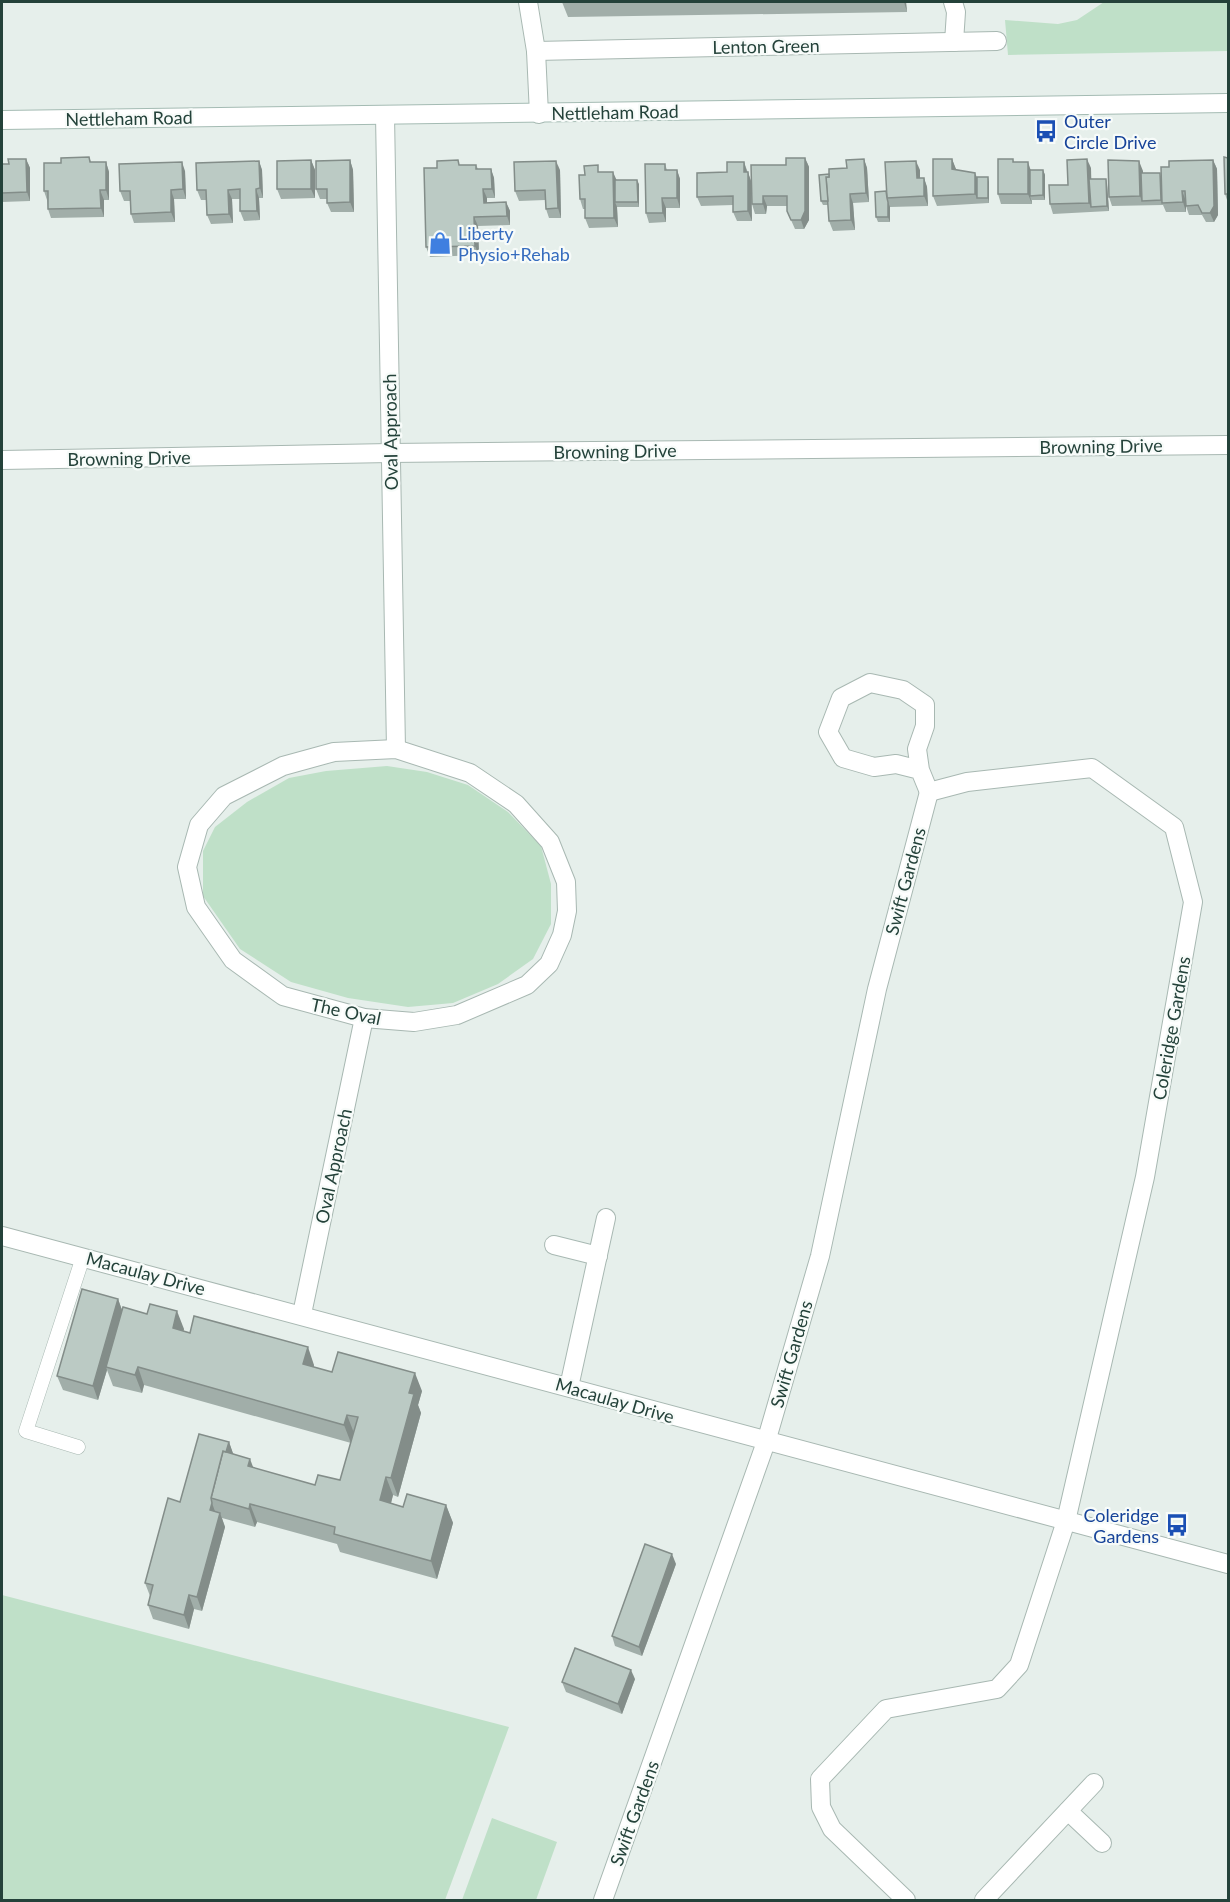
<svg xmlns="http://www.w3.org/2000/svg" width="1230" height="1902" viewBox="0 0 1230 1902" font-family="Lato,sans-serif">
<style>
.green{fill:#bfe0c8}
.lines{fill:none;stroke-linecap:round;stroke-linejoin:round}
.service-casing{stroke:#a8b8b2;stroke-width:15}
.minor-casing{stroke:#a8b8b2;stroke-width:20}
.secondary-casing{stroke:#a4bbb3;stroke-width:20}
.service{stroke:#fff;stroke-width:14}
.minor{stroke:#fff;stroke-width:18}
.secondary{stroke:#fff;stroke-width:18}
.wall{fill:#a1aea9}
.shaded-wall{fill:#838d89}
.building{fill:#bbcac4;stroke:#838d89;stroke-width:1.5}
.labels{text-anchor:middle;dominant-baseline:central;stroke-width:4.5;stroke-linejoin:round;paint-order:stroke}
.street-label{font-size:18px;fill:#24423a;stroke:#f7fbf9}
.transit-label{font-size:18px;fill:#164399;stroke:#f7fbf9;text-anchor:start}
.shop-label{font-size:18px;fill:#366cbe;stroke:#f7fbf9;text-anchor:start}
</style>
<rect width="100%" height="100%" fill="#e6efeb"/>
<g class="green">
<path d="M1104 2H1228V51L1008 55 1005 20 1058 24 1077 20Z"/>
<path d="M387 766 427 772 468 785 508 812 541 846 551 884V924L533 959 498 984 453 1003 408 1007 348 998 291 982 240 949 203 896V851L215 827 247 802 289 778 326 771Z"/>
<path d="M2 1595 509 1727 445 1900H2Z"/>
<path d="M492 1818 557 1842 536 1900H462Z"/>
</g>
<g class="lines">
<g class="service-casing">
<path id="service" d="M78 1447 26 1431 83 1257"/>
</g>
<g class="minor-casing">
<g id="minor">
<path d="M528 2 536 51 539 114"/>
<path d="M953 2 956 12 954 42"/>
<path d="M536 51 997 41"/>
<path d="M385 115 396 749"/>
<path d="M2 460 390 453 1228 445"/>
<path d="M396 749 470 773 516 804 550 842 566 882 567 911 562 935 549 964 527 985 457 1015 414 1022 364 1018 283 996 233 960 196 907 187 867 199 825 224 796 283 766 334 752Z"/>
<path d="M920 770 917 749 925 726V705L903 690 870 683 841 698 828 732 843 758 874 767 896 764 920 770 929 792"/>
<path d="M2 1236 1228 1564"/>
<path d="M554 1245 598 1256"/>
<path d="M302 1314 364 1018"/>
<path d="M569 1387 606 1218"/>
<path d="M1068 1811 1102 1843"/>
<path d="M603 1900 766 1442 820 1256 877 989 929 792"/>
<path d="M906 1900 832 1829 821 1807 820 1779 886 1709 997 1689 1019 1665 1066 1521 1145 1177 1193 902 1174 827 1092 768 967 782 929 792"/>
<path d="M984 1900 1094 1783"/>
</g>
</g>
<g class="secondary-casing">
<path id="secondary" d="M2 120 1228 103"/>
</g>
<use href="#service" class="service"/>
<use href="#minor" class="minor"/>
<use href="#secondary" class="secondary"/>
</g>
<g class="wall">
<path d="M562 2H906L907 12 568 17Z"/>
<path d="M89 157 91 162H106L109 172V200H104V217L51 218 48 209 47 200 44 191 61 163Z"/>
<path d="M805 158 809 167V220L804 229H795L787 211V206H767L766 214H755L752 204 786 165Z"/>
<path d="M1228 158V203L1225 194Z"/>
<path d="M26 159 30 168V201L2 202V164H9Z"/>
<path d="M864 159 867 168 869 202 853 203 855 230 833 231 829 221 828 205H823L821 201 829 174 847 168Z"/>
<path d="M952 159 956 170 989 182V203L937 206 933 196Z"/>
<path d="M1013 159 1014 162 1031 170H1043L1045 175V200H1032V204H1001L998 194Z"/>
<path d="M311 160 315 170V198L281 199 277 189Z"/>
<path d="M350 160 353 170 354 212H331L327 203V199H320L316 189Z"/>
<path d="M1213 160 1217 169 1218 215 1214 222H1206L1202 215H1189L1186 206V201V212H1166L1163 205 1112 206 1109 197 1143 171V173L1162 176 1169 167Z"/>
<path d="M259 161 262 170 263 198H259L260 220 244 221 240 211V199H232L233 223 211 224 207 215V200H201L197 190Z"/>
<path d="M744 162 751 181 752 221H737L733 212V205L701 206 697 197 727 172Z"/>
<path d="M665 164 667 170H677L680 179V208H666V222L649 223 646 213Z"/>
<path d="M460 165H476L478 169H491L494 178 495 198H487V203L506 202 510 211V225L478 226 479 255 430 257 426 247Z"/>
<path d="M1091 168V179L1107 183 1109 211 1053 214 1050 204 1068 185Z"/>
<path d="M560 170 561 218H549L546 209 545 200 519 201 515 191Z"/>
<path d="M920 170V178H924L927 187 928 206 890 207V222H878L876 217 886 191Z"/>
<path d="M185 171 186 199H174L175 222 134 223 131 214 130 201H124L120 191Z"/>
<path d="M601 172 616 180 639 184V207H617L618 227 589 228 585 218V209H583L580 199 585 175Z"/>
<path d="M118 1299 122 1310 184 1329 183 1331 314 1365V1367L332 1372 422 1391 418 1405 421 1413 398 1497 393 1495 391 1503 403 1507 446 1505 453 1523 437 1579 340 1552 337 1544 257 1522 255 1527 222 1518 225 1527 202 1611 194 1609 189 1629 153 1619 148 1605 150 1596 145 1583 180 1502 229 1442 233 1454 253 1468 315 1485 340 1480 351 1443 144 1385 142 1393 113 1386 107 1370 98 1400 63 1390 57 1376Z"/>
<path d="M676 1564 642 1656 615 1646 612 1636Z"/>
<path d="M635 1679 622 1714 566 1692 562 1682Z"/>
</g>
<g class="shaded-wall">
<path d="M904 2H906L907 12Z"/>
<path d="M805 158 809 167V220L804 229 801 220Z"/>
<path d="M26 159 30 168V201L27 192Z"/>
<path d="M864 159 867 168 869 202 866 193Z"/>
<path d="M952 159 956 169V179L952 169Z"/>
<path d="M1087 159 1091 168 1092 207H1091L1089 203Z"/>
<path d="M311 160 315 170V198L311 189Z"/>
<path d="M350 160 353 170 354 212 350 202Z"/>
<path d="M1213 160 1217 169 1218 215 1214 222 1210 213Z"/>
<path d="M259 161 262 170 263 198 260 188Z"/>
<path d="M556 161 560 170 561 218 558 208Z"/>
<path d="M916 161 920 170V188L917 178Z"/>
<path d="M1139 161 1143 171V201H1142L1140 196Z"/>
<path d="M106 162 109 172V200L106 190Z"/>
<path d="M182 162 185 171 186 199 183 189Z"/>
<path d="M744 162 747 172H744Z"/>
<path d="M1028 162 1031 171 1030 196 1032 204 1028 194Z"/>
<path d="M491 169 494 178 495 198 492 189Z"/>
<path d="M677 170 680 179V208L677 198Z"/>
<path d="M1043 170 1045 175V200L1043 195Z"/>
<path d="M613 172 617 181 615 202 617 207 618 227 614 218Z"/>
<path d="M748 172 751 181 752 221 748 211Z"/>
<path d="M975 173 979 182 977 198 975 194Z"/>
<path d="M988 177 989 182V203L988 198Z"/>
<path d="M924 178 927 187 928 206 924 196Z"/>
<path d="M1106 179 1107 183 1109 211 1107 206Z"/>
<path d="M637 180 639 184V207L638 202Z"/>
<path d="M256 189 259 198 260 220 257 211Z"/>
<path d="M483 189 487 198V212L484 203Z"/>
<path d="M100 190 104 200V217L101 208Z"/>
<path d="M171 190 174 199 175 222 171 212Z"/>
<path d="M228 190 232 199 233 223 229 214Z"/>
<path d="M1182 191 1186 201V212L1183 202Z"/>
<path d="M850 194 853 203 855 230 851 220Z"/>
<path d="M763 196 767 206 766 214 763 204Z"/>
<path d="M662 198 666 208V222L663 213Z"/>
<path d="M506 202 510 211V225L507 216Z"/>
<path d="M888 202 890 207V222L888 217Z"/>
<path d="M474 217 478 226 479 255 475 246Z"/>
<path d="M118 1299 123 1313 106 1367 107 1370 98 1400 93 1386Z"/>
<path d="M177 1311 184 1329 179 1347 173 1328Z"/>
<path d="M308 1347 314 1365 310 1382 303 1364Z"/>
<path d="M138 1367 144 1385 142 1393 135 1375Z"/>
<path d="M415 1373 422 1391 418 1405 421 1413 398 1497 391 1478 409 1393Z"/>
<path d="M347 1415 354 1433 351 1443 344 1425Z"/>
<path d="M229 1442 234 1456 213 1499Z"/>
<path d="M250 1459 257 1477 248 1466Z"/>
<path d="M386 1477 393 1495 387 1519 380 1500Z"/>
<path d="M212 1503 217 1517 210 1510Z"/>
<path d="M250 1504 257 1522 255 1527 249 1509Z"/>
<path d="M446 1505 453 1523 437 1579 431 1561Z"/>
<path d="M220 1513 225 1527 202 1611 197 1597Z"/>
<path d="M672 1554 676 1564 642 1656 639 1647Z"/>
<path d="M189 1595 194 1609 189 1629 184 1615Z"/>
<path d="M631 1670 635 1679 622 1714 618 1704Z"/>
</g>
<g class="building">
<path d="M89 157 90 162H106V190H100L101 208 48 209V191H44V163H61V158Z"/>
<path d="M1224 157 1228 158V195V194H1225Z"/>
<path d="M786 158H805V211L801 220H791L787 211V196H763V204H752L751 165H786Z"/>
<path d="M8 159H26L27 192 2 193V164H9Z"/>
<path d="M864 159 866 193 850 194 851 220 829 221 826 177H829V169L847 168 846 160Z"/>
<path d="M933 159H952V169L975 173V194L933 196Z"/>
<path d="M998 159H1013V162H1028V194H998Z"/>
<path d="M1087 159 1089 203 1050 204 1049 185H1068L1067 160Z"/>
<path d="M311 160V189H277V161Z"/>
<path d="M350 160V202L327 203V189H316V161Z"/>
<path d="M458 160 459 165H476V169H491L492 189H483L484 203 506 202 507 216 474 217 475 246 426 247 424 168H437V161Z"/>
<path d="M1108 160 1139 161 1140 196 1109 197Z"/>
<path d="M1213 160 1214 206 1210 213H1202L1198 205 1186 206 1185 191H1182L1183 202 1162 203 1161 167H1169V161Z"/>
<path d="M259 161 260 188 256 189 257 211H240V189L228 190 229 214 207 215 206 190H197L196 163Z"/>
<path d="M556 161 558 208 546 209 545 190 515 191 514 162Z"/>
<path d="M916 161 917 178H924V196L887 198 885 162Z"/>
<path d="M182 162 183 189 171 190V212L131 214 130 191H120L119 164Z"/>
<path d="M727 162H744V172H748V211L733 212V196L697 197V173L727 172Z"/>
<path d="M645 164H665V170H677V198H662L663 213H646Z"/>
<path d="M598 165V172H613L614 218H585V199H580L579 175H585L584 166Z"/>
<path d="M1030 170H1043V195L1030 196Z"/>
<path d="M1141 173H1160L1161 200 1142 201Z"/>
<path d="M829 174V177H826L828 201H821L819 175Z"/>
<rect x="977" y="177" width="11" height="21"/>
<path d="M1089 179H1106L1107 206 1091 207Z"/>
<path d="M615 180H637L638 202H615Z"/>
<path d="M886 191 887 198 888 202V217H876L875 192Z"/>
<path d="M82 1289 118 1299 93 1386 57 1376Z"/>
<path d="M150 1304 177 1311 173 1328 190 1333 194 1316 308 1347 303 1364 332 1372 338 1352 415 1373 409 1393 414 1394 391 1478 386 1477 380 1500 403 1507 407 1494 446 1505 431 1561 334 1534 335 1527 250 1504 249 1509 211 1498 223 1451 250 1459 248 1466 315 1485 318 1475 340 1480 358 1417 347 1415 344 1425 138 1367 135 1375 106 1367 123 1307 147 1314Z"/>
<path d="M199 1434 229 1442 226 1452 223 1451 211 1498 212 1503 210 1510 220 1513 197 1597 189 1595 184 1615 148 1605 153 1585 145 1583 168 1498 180 1502Z"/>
<path d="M645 1544 672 1554 639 1647 612 1636Z"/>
<path d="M575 1648 631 1670 618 1704 562 1682Z"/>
</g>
<defs>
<g id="bus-bare" transform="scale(1.8)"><path d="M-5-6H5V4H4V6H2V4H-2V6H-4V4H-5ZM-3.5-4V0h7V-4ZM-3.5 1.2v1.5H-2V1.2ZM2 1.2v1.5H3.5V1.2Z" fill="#1a4fb4" stroke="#f7fbf9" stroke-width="2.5" paint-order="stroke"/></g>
<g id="shop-bare" transform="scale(1.8)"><path d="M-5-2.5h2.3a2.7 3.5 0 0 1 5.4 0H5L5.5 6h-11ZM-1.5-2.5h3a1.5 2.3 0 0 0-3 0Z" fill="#3f7fe0" stroke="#f7fbf9" stroke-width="2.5" paint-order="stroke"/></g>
</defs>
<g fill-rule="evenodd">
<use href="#bus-bare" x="1046" y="131"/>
<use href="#shop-bare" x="440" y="243"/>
<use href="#bus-bare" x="1177" y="1525"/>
</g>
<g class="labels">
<g class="street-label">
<text transform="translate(766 46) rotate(-1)">Lenton Green</text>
<text transform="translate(615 112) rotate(-1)">Nettleham Road</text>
<text transform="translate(129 118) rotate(-1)">Nettleham Road</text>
<text transform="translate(390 432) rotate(-91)">Oval Approach</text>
<text transform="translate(1101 446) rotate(-1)">Browning Drive</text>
<text transform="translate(615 451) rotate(-1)">Browning Drive</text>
<text transform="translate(129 458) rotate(-1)">Browning Drive</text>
<text transform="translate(905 881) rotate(-75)">Swift Gardens</text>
<text transform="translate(346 1011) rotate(12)">The Oval</text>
<text transform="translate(1171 1028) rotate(-80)">Coleridge Gardens</text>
<text transform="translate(333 1166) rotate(-78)">Oval Approach</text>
<text transform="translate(146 1273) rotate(15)">Macaulay Drive</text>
<text transform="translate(791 1354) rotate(-74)">Swift Gardens</text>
<text transform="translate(615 1400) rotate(16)">Macaulay Drive</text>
<text transform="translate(634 1813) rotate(-70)">Swift Gardens</text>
</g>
<g class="transit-label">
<text x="1064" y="121">Outer<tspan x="1064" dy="21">Circle Drive</tspan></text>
<text x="1159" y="1515" text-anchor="end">Coleridge<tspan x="1159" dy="21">Gardens</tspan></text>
</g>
<g class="shop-label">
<text x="458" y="233">Liberty<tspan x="458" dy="21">Physio+Rehab</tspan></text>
</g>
</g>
<rect width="1230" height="1902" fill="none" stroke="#24423a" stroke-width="6"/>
</svg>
